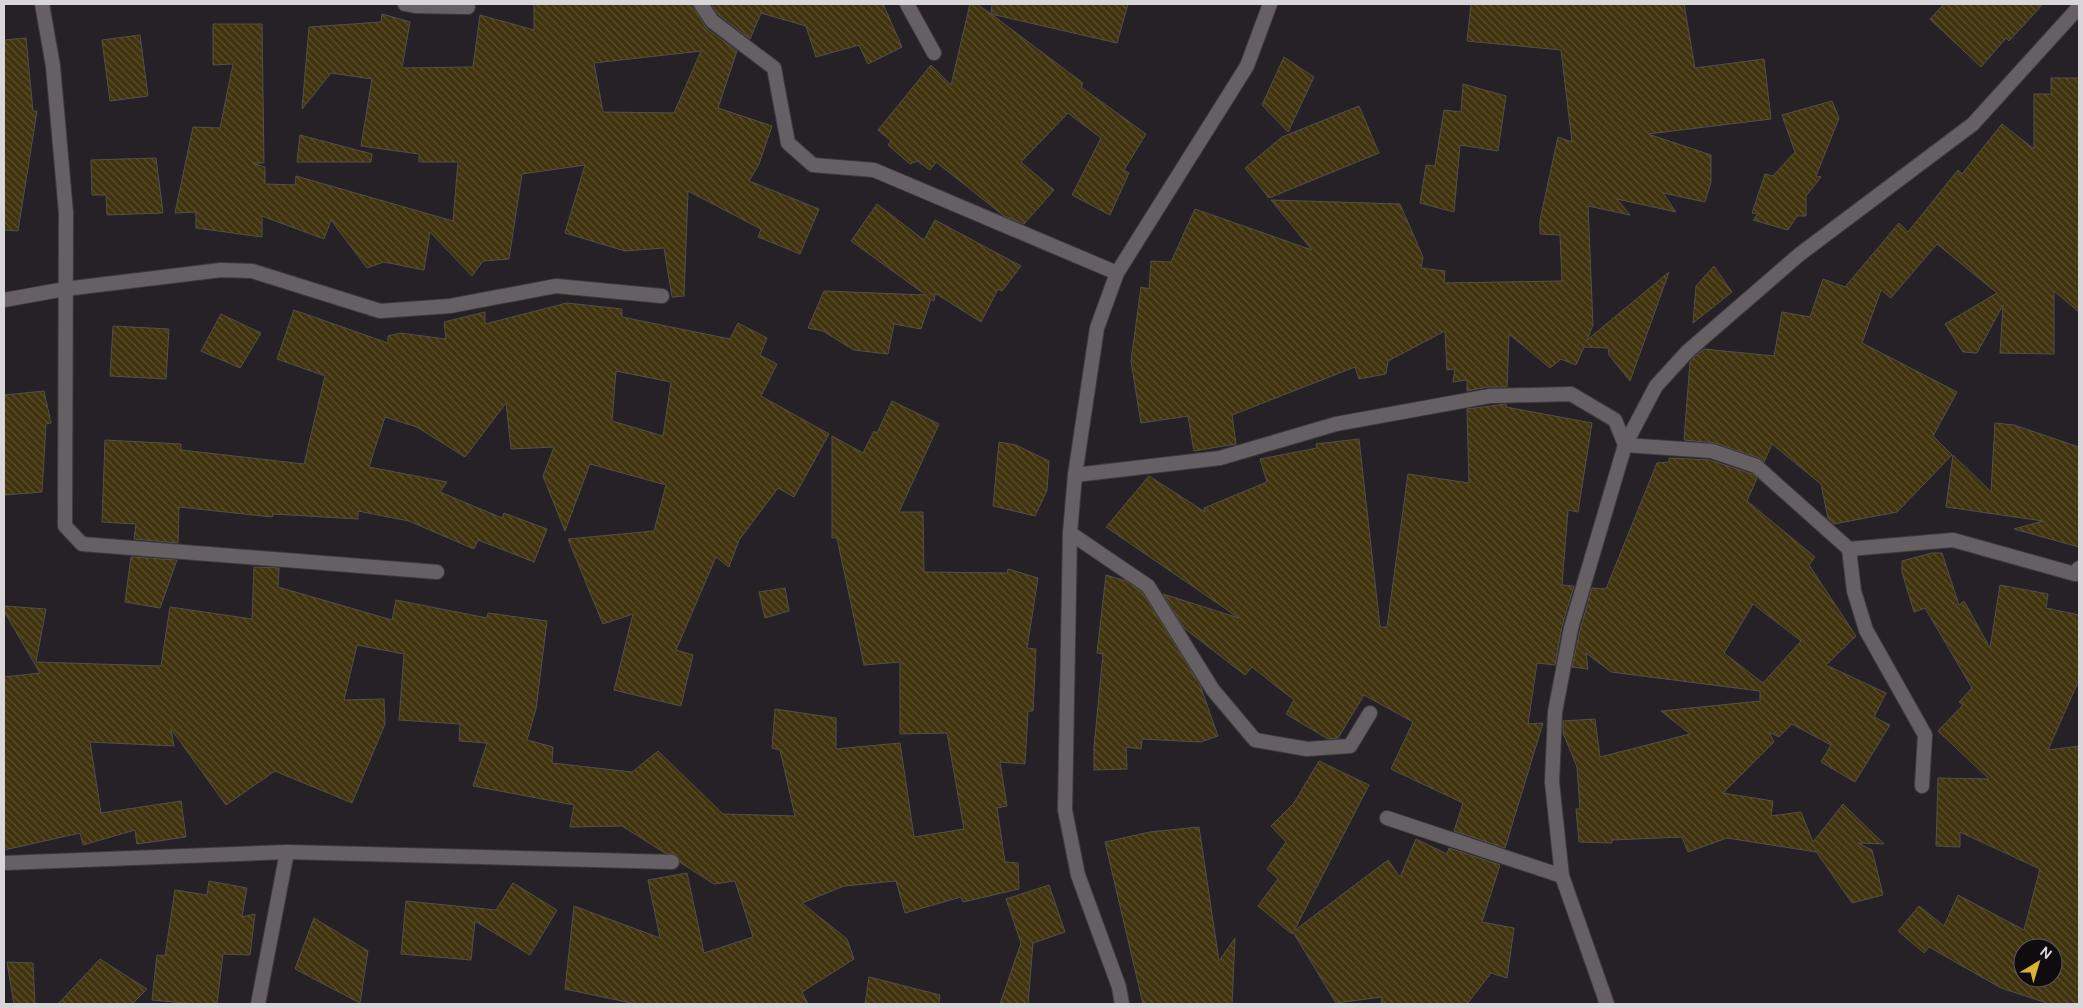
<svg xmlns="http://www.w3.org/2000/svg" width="2083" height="1008" viewBox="0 0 2083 1008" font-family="'DM Sans',sans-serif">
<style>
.building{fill:url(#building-back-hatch);stroke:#535049;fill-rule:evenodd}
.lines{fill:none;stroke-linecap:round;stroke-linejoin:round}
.minor-casing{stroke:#3f3c3f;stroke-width:16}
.minor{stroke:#666065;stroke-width:14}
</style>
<defs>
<pattern id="building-back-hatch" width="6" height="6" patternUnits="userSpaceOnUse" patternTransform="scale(1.25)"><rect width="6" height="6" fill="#40330e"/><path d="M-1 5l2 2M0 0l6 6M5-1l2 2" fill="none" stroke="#5b5030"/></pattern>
</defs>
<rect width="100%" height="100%" fill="#262126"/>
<g class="building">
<path d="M534 4H692L706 28 737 51 718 108 772 126 759 164 749 181 819 209 800 254 758 237 761 229 688 191 684 296 672 297 664 248 625 251 565 233 585 165 522 174 509 259 483 261 472 276 430 232 424 270 384 262 367 268 331 220 324 239 262 216V237L196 228V212L175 213 193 127 220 128 233 64 213 65V24H262L264 163H252L265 167V184L295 185 296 176 453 221 458 162H419V154L361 146 372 79 331 73 302 109 309 27 381 22 382 14 410 22 402 68 473 67 480 15 534 30ZM701 51 674 113 603 112 594 63Z"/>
<path d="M711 4H883L902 47 868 64 859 45 816 57 806 26 761 13 750 39 719 15Z"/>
<path d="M970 4H977L991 14 992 4H1128L1117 43 991 14 1083 83 1081 87 1146 134 1124 170 1129 173 1110 215 1072 195 1101 138 1068 113 1021 162 1054 190 1024 224 1004 216 936 162 930 170 917 161 910 164 888 145 891 141 878 130 931 65 951 85Z"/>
<path d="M1471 4H1684L1695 68 1764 59 1771 119 1648 134 1711 155V182L1705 202 1663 193 1676 212 1617 199 1630 215 1588 206 1593 325 1587 340 1669 272 1630 381 1609 355 1608 348 1584 347 1576 365 1561 359 1550 368 1509 334 1507 387H1488L1467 391V380L1453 382 1455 369 1447 370 1445 331 1388 361 1386 374 1359 379 1355 367 1232 415 1236 444 1194 451 1188 416 1141 423 1131 361 1141 287 1149 289 1151 261 1171 262 1195 209 1312 250 1271 200 1400 204 1423 257 1421 268 1445 271 1444 283 1562 281 1560 235 1540 234V220L1558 137 1572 142 1561 50 1467 41Z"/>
<path d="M1944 4H2043L2009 41 2006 38 1981 67 1930 19Z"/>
<path d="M140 35 148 96 110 101 102 40Z"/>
<path d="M26 38 33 111H37L18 231 4 230V40Z"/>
<path d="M1284 57 1314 77 1288 132 1262 105Z"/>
<path d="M2051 78H2079V312L2054 291V354L2000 353 2003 305 1977 353 1963 352 1945 324 1997 293 1937 244 1891 298 1881 290 1862 343 1957 392 1933 436 1952 455 1897 512 1834 524 1828 518 1821 484 1772 444 1764 462 1759 458 1715 443 1684 440 1690 362 1694 357 1704 349 1774 356 1782 312 1810 317 1823 279 1845 287 1899 223 1908 232 1958 170 1962 174 2002 124 2034 149V94H2051Z"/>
<path d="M1463 84 1506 96 1498 151 1460 145 1454 212 1420 203 1426 165 1435 166 1444 110 1461 112Z"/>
<path d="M1832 101 1839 118 1816 176 1821 177 1806 196V216H1797L1788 230 1753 220 1758 214 1752 213 1765 174 1773 176 1795 152 1782 115Z"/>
<path d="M1359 106 1379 153 1269 198 1245 168 1282 137Z"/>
<path d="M300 135 372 154 371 162H297Z"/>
<path d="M156 158 163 213 107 215 106 195H92L91 160Z"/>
<path d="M877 204 924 240 935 220 1021 266 1002 291 998 289 981 322 935 293 934 301 931 299 921 329 894 324 888 354 854 350 823 331 808 328 824 291 926 295 851 241Z"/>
<path d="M1714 266 1732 292 1693 323 1696 286Z"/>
<path d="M567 303 622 309V317L730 339 738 323 767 338 760 355 777 364 761 396 829 434 794 497 778 488 739 540 729 567 716 557 676 650 693 655 681 706 614 690 633 614 603 624 568 539 654 531 666 485 590 464 565 531 543 476 554 447 511 449 506 403 465 457 417 427 385 417 369 467 447 482 440 492 502 518 504 513 547 529 534 562 478 540 474 549 409 521 358 511V519L273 514 272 517 179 507 178 543 134 539 136 524 102 522 105 440 181 444V450L304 464 325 376 277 359 294 310 388 343V336L400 333 446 339 444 322 485 312V324ZM616 371 671 382 663 436 612 421Z"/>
<path d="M221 314 261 333 240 368 201 351Z"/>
<path d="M113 326 169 329 166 379 110 376Z"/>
<path d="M44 391 51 423 46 424 42 492 4 495V395Z"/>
<path d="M892 401 939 424 899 512H923L924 572 1007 573 1008 569 1038 578 1027 648 1036 649 1033 711H1028L1025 764 1000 762 1007 806 997 808 1005 862 1018 863 1019 889 963 902 961 897 905 913 896 881 844 886 802 903 847 939 854 959 802 992 808 1004H636L565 989 574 906 660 938 648 880 687 873 704 953 753 937 735 881 714 884 681 863 677 855 665 853 622 826 570 827 574 805 473 786 487 743 459 741 460 724 399 720 404 654 357 645 344 700 384 699 385 724 352 803 275 771 226 805 171 729 174 746 90 742 101 813 181 801 186 837 137 844 135 830 83 845 80 833 4 850V677L40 673 4 611V606L46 609 36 662 161 666 170 607 252 619 254 567 279 568 278 587 392 620 396 600 487 618 488 613 547 621 536 709 527 740 553 747 552 763 632 772 658 751 723 814 795 816 780 750 772 748 775 709 836 718V749L900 743 914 837 964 829 947 733 900 734V662L864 665 837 538H832V436L863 453 874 431 877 433Z"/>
<path d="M1506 404V407L1592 423 1578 512 1568 510 1562 585 1574 586 1562 626 1555 665 1537 663 1528 724 1543 723 1505 848 1454 831 1463 803 1391 769 1413 722 1364 695 1338 738 1328 739 1286 714 1294 700 1252 667 1245 675 1184 628 1163 594 1239 618 1106 527 1149 476 1205 512 1204 508 1267 482 1260 459 1317 448 1316 444 1359 439 1380 627H1387L1408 474 1469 483 1467 409Z"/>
<path d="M1995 423 2014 425 2079 447V547L2014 529 2043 521 1946 507 1953 455 1991 492Z"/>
<path d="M999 442 1016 445 1049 461 1047 490 1035 516 993 506Z"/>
<path d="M1669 458 1710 460 1752 474 1757 478 1747 501 1815 557 1809 565 1856 636 1826 665 1886 693 1874 717 1890 725 1855 782 1821 762 1831 745 1792 724 1779 737 1769 732 1774 742 1723 793 1773 801 1771 816 1801 812 1813 842 1843 804 1884 844 1858 843 1872 850 1883 895 1852 903 1815 850 1816 852 1727 838 1688 852 1682 837 1612 840V843L1579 842 1576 809H1580L1577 767 1563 733V721L1595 719 1600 757 1690 734 1661 711 1760 701V691L1611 672 1586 653 1588 669 1572 667 1580 630 1592 588 1606 589 1657 463 1669 462ZM1753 604 1801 641 1763 683 1724 653Z"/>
<path d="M1932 553H1942L1959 605 1964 601 1990 648 2000 585 2048 594 2046 608 2079 615V680L2048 750 2079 746V1004H2050L2001 988 1929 947 1924 953 1898 931 1919 906 1944 926 1958 895 2024 930 2040 869 1960 832V847L1936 846 1938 778 1989 779 1938 731 1963 705 1959 702 1972 688 1925 608 1914 612 1902 572V561ZM2023 948H2053V978H2023Z"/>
<path d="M131 557 177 560 160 608 125 602Z"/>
<path d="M1106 575 1126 581 1142 592 1200 685 1218 736 1201 742 1142 739 1141 749 1126 747 1127 769 1094 770V747L1103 654 1097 653Z"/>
<path d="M785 588 789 611 765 618 759 592Z"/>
<path d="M1319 761 1369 785 1294 931 1388 860 1400 877 1416 839 1447 854 1449 848 1500 865 1482 922 1514 928 1507 978 1491 973 1467 1004H1381L1382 997 1336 1003 1293 932 1292 934 1258 906 1278 879 1267 869 1286 842 1271 826 1294 803Z"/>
<path d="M1199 827 1219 961 1235 938 1232 1004H1143L1105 842 1150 832Z"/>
<path d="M209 881 247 888 242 917 255 914 250 955 223 954 217 1004H196L152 1000 157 955 165 956 175 890 207 895Z"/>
<path d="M513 883 557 910 530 955 475 921 471 960 401 954 406 901 496 910Z"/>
<path d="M1049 885 1065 932 1033 943 1028 1004H1000L1021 943 1006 899Z"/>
<path d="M314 918 368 951 360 1003 295 969Z"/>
<path d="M100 959 147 989 132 1004H58Z"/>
<path d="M7 962 33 963 35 1004H14Z"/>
<path d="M869 977 940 995 939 1004H865Z"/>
</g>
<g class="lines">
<g class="minor-casing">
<g id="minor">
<path d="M42 4 53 66 66 213 65 526 82 544 437 572"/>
<path d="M405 4 415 6 468 7"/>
<path d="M701 4 712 21 774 68 788 143 813 165 874 170 1117 273"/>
<path d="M907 4 934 53"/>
<path d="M4 300 65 289 221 270 252 271 380 311 450 306 556 286 662 296"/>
<path d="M1075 475 1220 458 1336 424 1490 396 1571 394 1615 420 1625 445 1712 451 1756 466 1849 549 1953 540 2075 574 2079 568"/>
<path d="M1070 533 1148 586 1213 690 1255 740 1307 749 1350 746 1370 713"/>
<path d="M1849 549 1854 591 1866 630 1925 735 1922 786"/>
<path d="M1387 818 1562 876"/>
<path d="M4 863 287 852 672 862"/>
<path d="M258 1004 287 852"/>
<path d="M1122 1004 1119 987 1078 875 1065 810 1070 533 1075 475 1097 328 1117 273 1247 66 1270 4"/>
<path d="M1607 1004 1562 876 1552 782 1555 712 1571 628 1625 445 1656 386 1688 351 1800 254 1973 124 2079 7"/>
</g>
</g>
<use href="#minor" class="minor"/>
</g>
<rect width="2083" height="1008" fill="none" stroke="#d9d6d9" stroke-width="10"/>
<g transform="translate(2038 963) rotate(38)"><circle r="24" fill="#0e0c0e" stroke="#5f5d5f"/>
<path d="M0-4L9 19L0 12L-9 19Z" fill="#dcb233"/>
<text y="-8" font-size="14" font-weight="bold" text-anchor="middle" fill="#d9d6d9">N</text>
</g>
</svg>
